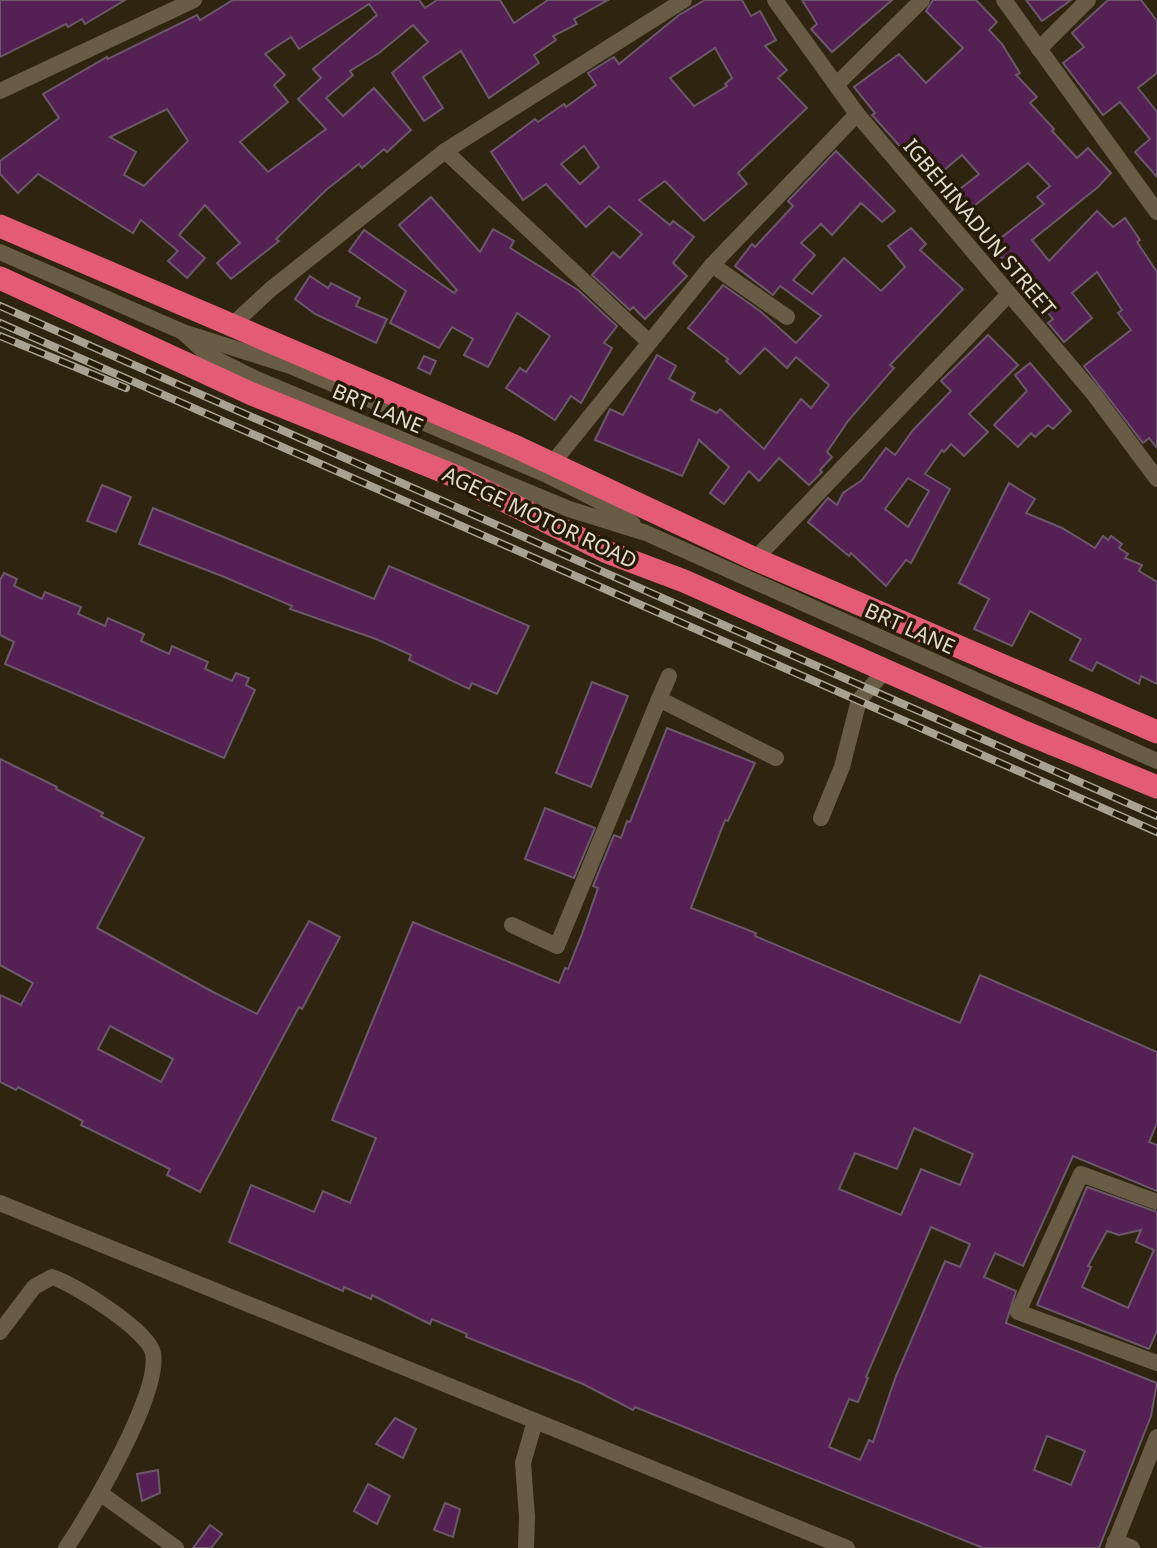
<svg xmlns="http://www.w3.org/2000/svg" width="1157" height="1548" viewBox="0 0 1157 1548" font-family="'Noto Sans',sans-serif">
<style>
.building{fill:#552054;stroke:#6b586a;stroke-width:2;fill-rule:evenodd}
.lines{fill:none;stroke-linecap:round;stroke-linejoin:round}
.minor{stroke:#685c46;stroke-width:16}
.highway{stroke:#e35b74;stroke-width:23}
.rail-casing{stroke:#a9a192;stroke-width:8}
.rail{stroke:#251a06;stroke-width:5;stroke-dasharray:16;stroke-linecap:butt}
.labels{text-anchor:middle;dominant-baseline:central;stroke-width:7;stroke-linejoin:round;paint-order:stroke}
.street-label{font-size:21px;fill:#e2dbcf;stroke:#251a06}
</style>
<rect width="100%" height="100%" fill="#2f240f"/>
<g class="building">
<path d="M0 0H125L85 24 82 19 68 27 66 24 0 57Z"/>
<path d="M233 0H419L425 8 437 0H500L514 23 548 0H608L574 19 577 24 553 36 556 40 534 55 539 63 489 98 461 51 423 77 443 108 424 121 392 73 428 42 413 25 379 53 350 71 353 75 326 98 343 116 374 88 411 130 387 152 384 149 362 168 359 164 326 190 276 239 279 241 231 279 217 263 240 243 205 205 179 235 205 258 187 278 168 261 178 251 141 220 133 233 38 174 18 193 0 174V161L59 118 43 94 107 57 108 59 197 15 200 20ZM369 4 377 15 313 69 321 78 298 99 326 129 268 172 240 142 288 102 274 85 285 75 265 54 291 37 299 49ZM167 109 188 141 144 186 124 175 136 152 110 137Z"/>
<path d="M705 0H742L751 16 760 11 776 40 765 46 787 70 778 78 807 108 738 173 747 184 704 221 665 181 639 200 670 225 673 221 694 237 673 263 687 276 645 319 633 307 630 310 592 275 613 252 620 258 642 234 609 206 586 227 546 184 523 200 491 152 535 119 538 122 564 104 566 107 596 85 588 73 614 57 619 64 679 15ZM715 48 732 78 725 84 727 86 694 106 670 78ZM584 146 599 167 580 184 561 164Z"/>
<path d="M802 0H892L832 52 811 29 817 24Z"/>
<path d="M933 0H976L997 22 989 30 1002 44 1020 73 1016 75 1037 97 1030 103 1054 129 1052 131 1077 158 1088 148 1111 173 1098 187 1032 240 1049 261 1097 211 1113 227 1125 218 1140 240 1137 242 1157 272V448L1149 438 1143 443 1084 366 1131 330 1118 313 1122 310 1097 272 1072 293 1092 318 1064 342 1048 323 1053 319 1030 291 1025 295 1012 279 1016 276 992 245 1044 204 1037 197 1050 186 1028 163 965 213 951 196 979 174 962 155 931 181 872 115 875 113 854 87 899 54 926 83 963 48 926 11Z"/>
<path d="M1026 0H1071L1042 21Z"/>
<path d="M1108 0H1141L1157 21V73L1138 88 1157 112V177L1135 152 1150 139 1120 102 1103 115 1063 63 1084 47 1072 33Z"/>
<path d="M836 151 895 211 882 222 861 203 832 235 821 224 801 243 815 255 793 280 812 294 844 258 881 291 905 267 888 246 911 228 926 244 920 250 963 289 890 365 894 368 848 421 827 452 832 457 820 470 822 472 809 485 779 458 759 481 749 471 724 504 710 493 729 467 699 440 682 476 595 440 610 409 623 415 657 355 676 366 669 379 695 393 691 400 717 413 720 409 764 449 801 399 811 408 829 385 796 357 787 368 765 348 740 374 726 361 728 359 688 328 723 285 760 311 796 343 821 316 780 286 773 295 735 266 752 244 755 247 793 206 788 201Z"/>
<path d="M431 197 480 252 493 229 514 241 510 248 578 290 617 326 604 343 612 348 581 403 571 396 555 420 506 388 520 368 526 372 550 336 517 313 488 367 464 355 473 339 452 327 439 348 390 323 406 291 349 251 364 230 454 293 457 290 399 225Z"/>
<path d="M310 276 328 288 331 283 360 298 356 306 387 319 376 343 315 314 295 299Z"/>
<path d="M988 335 1018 365 969 414 988 432 964 456 951 444 944 452 942 450 925 474 950 489 911 563 906 560 886 586 851 553 849 556 808 522 828 498 837 505 843 493 862 480 886 448 895 455 913 430 951 391 941 381ZM908 478 929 491 908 527 885 509Z"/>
<path d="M424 356 436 361 430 374 418 368Z"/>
<path d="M1030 363 1071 411 1053 429 1048 425 1035 437 1031 433 1018 447 994 425 1027 391 1015 375Z"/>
<path d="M1009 483 1035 499 1026 513 1062 528 1095 548 1103 536 1108 540 1111 536 1122 544 1119 548 1128 554 1125 558 1142 565 1139 571 1157 582V684L1141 676 1139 684 1097 662 1092 671 1070 660 1081 639 1030 611 1012 646 974 629 989 599 959 583Z"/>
<path d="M102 485 131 497 116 532 87 521Z"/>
<path d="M153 508 374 599 389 566 529 626 497 694 472 683 469 689 409 660 411 655 376 639 290 609 292 606 222 576 139 544Z"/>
<path d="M4 573 17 579 14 586 42 599 45 592 81 607 78 614 105 626 108 618 144 634 141 641 169 654 172 646 208 662 205 669 232 681 236 673 249 678 246 685 255 690 224 758 5 664 14 642 0 635V580Z"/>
<path d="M592 682 628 696 591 787 556 773Z"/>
<path d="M667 728 755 763 728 821 725 820 691 908 756 933 755 936 960 1023 980 975 1157 1052V1123L1149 1142 1157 1145V1191L1073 1156 1023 1266 995 1253 984 1277 1016 1291 1006 1323 1157 1383 1151 1416 1099 1548H983L635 1407 633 1410 583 1384 466 1337 467 1334 432 1319 430 1324 372 1295 371 1299 344 1287 343 1291 229 1242 251 1185 314 1212 323 1191 350 1203 376 1138 332 1120 413 922 559 983 565 968 568 969 582 934 598 888 593 886 614 835 621 838 627 821 630 822ZM914 1128 973 1154 960 1185 921 1169 901 1215 839 1189 855 1153 897 1169ZM931 1227 970 1244 960 1267 945 1261 896 1376 873 1442 869 1440 860 1460 829 1447 849 1399 858 1402 868 1378 866 1377ZM1047 1436 1085 1451 1071 1485 1034 1470Z"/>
<path d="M0 759 57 787 56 789 103 813 101 816 144 838 97 928 213 992 257 1014 309 921 340 937 302 1009 299 1007 200 1192 167 1175 170 1169 81 1125 83 1121 18 1087 16 1090 0 1082V995L21 1005 33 983 0 965ZM110 1026 173 1059 161 1082 98 1049Z"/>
<path d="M545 808 595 828 574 878 525 859Z"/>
<path d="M1087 1187 1157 1212V1331L1149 1349 1037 1305ZM1141 1230 1136 1242 1154 1250 1128 1308 1082 1287 1091 1267 1088 1266 1107 1231 1119 1235Z"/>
<path d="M395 1418 416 1429 403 1458 376 1444Z"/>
<path d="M158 1470 160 1493 142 1501 137 1474Z"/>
<path d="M368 1484 390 1496 377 1524 354 1511Z"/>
<path d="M445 1503 460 1509 453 1537 434 1530Z"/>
<path d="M210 1525 222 1534 211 1548H193Z"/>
</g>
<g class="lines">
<g class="minor">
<path d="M775 0 857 114 1093 393 1157 479"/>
<path d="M1004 0 1157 212"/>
<path d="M1039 49 1088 0"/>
<path d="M837 84 922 0"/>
<path d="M0 91 194 0"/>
<path d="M445 151 649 342"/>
<path d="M0 252 183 332 290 366 547 475 597 500 633 524"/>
<path d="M712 265 787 317"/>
<path d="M231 326 271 289 445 151 684 0"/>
<path d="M183 332 208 355 256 379 569 509 646 533 1157 761"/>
<path d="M551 465 712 265 857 114"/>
<path d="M755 559 1009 294"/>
<path d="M659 699 669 676"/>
<path d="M821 818 842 767 859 700 886 670"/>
<path d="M512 925 557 946 659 699 776 758"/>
<path d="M1157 1202 1081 1174 1018 1312 1157 1363"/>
<path d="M0 1203 847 1548"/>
<path d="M0 1332 34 1287 52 1277C74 1284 148 1330 153 1353 161 1393 90 1513 66 1548"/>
<path d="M100 1493 176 1548"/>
<path d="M1115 1541 1132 1548"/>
<path d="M526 1548 527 1517 523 1463 535 1421"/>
<path d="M1113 1548 1157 1437"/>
</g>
<g class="highway">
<path d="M0 226 512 445 755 559 1157 732"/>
<path d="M0 278 252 394 457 477 607 552 684 581 1024 732 1157 787"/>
</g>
<g class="rail-casing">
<g id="rail">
<path d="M0 306 1157 816"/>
<path d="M0 323 1157 832"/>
<path d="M0 336 126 388"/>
</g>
</g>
<use href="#rail" class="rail"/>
</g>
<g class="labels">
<g class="street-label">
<text transform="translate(980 227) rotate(50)">IGBEHINADUN STREET</text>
<text transform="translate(378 408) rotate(23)">BRT LANE</text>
<text transform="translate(540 517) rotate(25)">AGEGE MOTOR ROAD</text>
<text transform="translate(910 628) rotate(24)">BRT LANE</text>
</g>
</g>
</svg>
